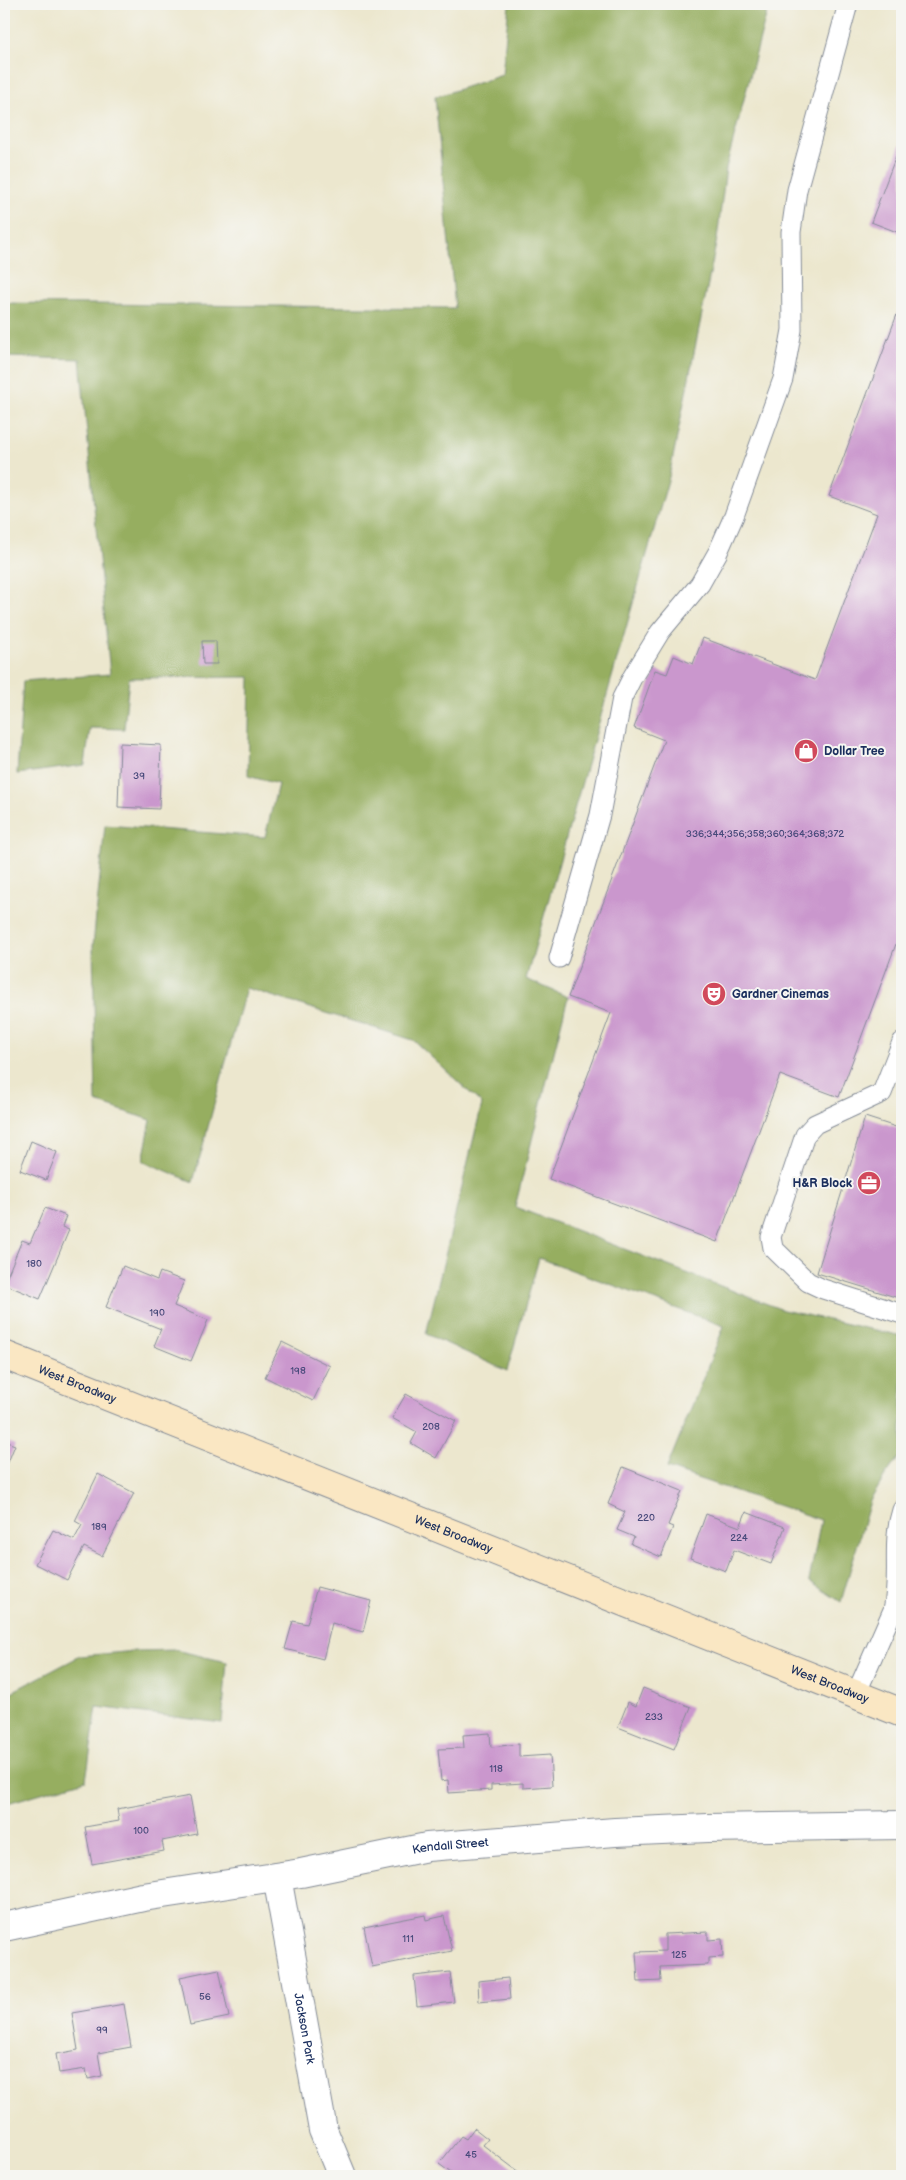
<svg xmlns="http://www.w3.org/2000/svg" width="906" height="2180" viewBox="0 0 906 2180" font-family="'Balsamiq Sans',sans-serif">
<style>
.forest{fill:#96ae60;stroke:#586e5f}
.building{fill:#ca97cd}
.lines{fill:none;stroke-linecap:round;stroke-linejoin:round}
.lane-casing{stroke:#848b96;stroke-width:21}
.street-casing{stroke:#848b96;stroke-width:30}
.secondary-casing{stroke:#848b96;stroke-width:30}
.lane{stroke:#fff;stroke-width:19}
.street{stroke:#fff;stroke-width:28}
.secondary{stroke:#fae7c3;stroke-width:28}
.labels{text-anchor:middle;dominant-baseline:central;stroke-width:4;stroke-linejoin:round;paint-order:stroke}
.number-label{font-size:10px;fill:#47497a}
.poi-label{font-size:12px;font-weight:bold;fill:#1b2f5e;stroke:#f6f6f2;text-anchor:start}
.street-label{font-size:12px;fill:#1b2f5e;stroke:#f6f6f2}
</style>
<rect width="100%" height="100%" fill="#f6f6f2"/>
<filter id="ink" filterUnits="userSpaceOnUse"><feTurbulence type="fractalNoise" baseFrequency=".02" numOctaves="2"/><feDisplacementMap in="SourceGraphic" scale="10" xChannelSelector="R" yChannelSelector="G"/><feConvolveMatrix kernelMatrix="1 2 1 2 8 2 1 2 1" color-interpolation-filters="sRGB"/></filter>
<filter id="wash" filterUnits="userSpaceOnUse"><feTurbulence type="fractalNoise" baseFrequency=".0096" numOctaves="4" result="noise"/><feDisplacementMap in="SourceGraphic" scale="20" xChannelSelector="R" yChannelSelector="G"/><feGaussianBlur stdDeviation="1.12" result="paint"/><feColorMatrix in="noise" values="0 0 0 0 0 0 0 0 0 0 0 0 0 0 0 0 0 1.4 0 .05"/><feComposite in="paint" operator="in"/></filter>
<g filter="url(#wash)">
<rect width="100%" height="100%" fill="#ece7ce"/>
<g class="forest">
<path d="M509 4H769L726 168 717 239 669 477 526 979 568 997 515 1207 783 1310 902 1336V1453L885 1476 870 1501 841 1602 809 1581 821 1520 667 1468 724 1326 539 1258 507 1371 426 1334 482 1104 413 1040 246 988 193 1182 143 1161 151 1120 96 1102 93 946 105 825 265 837 278 784 248 776 250 677 129 678 124 729 90 728 85 765 17 774 23 681 110 674 80 359 4 357V303L455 308 435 97 502 75Z"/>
<path d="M175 1650 227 1662 222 1723 97 1707 86 1780 4 1804V1696L80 1656 136 1651Z"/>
</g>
<g id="blocks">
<g class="building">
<path d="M902 140V234L871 222Z"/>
<path d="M902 301V928L839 1097 780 1075 717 1242 549 1179 611 1013 568 997 664 740 634 728 655 670 667 674 674 656 693 664 703 638 815 680 877 514 829 496Z"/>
<path d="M202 641H216L217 664H203Z"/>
<path d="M120 743 161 745 159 809 118 807Z"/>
<path d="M865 1117 902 1129V1299L817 1273Z"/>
<path d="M31 1141 57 1152 46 1180 20 1170Z"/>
<path d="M45 1208 66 1216 62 1227 69 1230 40 1299 4 1284 22 1240 30 1243Z"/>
<path d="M123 1266 157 1280 160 1272 184 1281 174 1306 208 1320 191 1361 154 1346 161 1329 106 1307Z"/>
<path d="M282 1342 330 1366 313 1401 265 1377Z"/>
<path d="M406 1394 456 1421 436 1458 411 1443 417 1432 392 1418Z"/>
<path d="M4 1441 15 1445 4 1472Z"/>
<path d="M623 1467 682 1491 668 1525 673 1527 661 1557 631 1544 634 1537 617 1530 625 1512 608 1504Z"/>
<path d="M98 1474 134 1493 102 1556 84 1547 67 1580 35 1564 53 1530 74 1540 82 1525 75 1521Z"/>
<path d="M746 1512 785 1527 771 1564 734 1550 726 1571 690 1558 706 1514 740 1527Z"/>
<path d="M317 1587 371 1601 363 1632 332 1623 323 1659 285 1649 293 1621 307 1624Z"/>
<path d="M643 1688 691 1707 674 1749 618 1727 628 1702 636 1706Z"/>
<path d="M490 1733 491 1747 519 1744V1757L550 1755 552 1786 523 1788V1783L491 1785V1790L449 1793 448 1780 441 1781 438 1749 464 1748 463 1735Z"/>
<path d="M190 1796 197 1834 162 1841 164 1851 92 1864 85 1827 119 1821 117 1809Z"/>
<path d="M425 1915 426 1920 444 1916 452 1951 372 1967 364 1927Z"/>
<path d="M708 1932V1940L722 1939 723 1957 708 1958V1965L660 1967 661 1981 638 1982 636 1952 665 1951V1934Z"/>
<path d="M219 1969 229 2017 190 2025 180 1977Z"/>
<path d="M450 1972 454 2002 417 2006 414 1976Z"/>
<path d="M508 1978 510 1999 479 2002 478 1981Z"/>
<path d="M124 2004 131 2047 98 2053 102 2076 88 2079 86 2069 59 2073 56 2054 78 2050 72 2013Z"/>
<path d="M474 2128 488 2139 483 2145 524 2176H455L439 2164 461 2136 466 2139Z"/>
<path d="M527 2171 534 2176H524Z"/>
</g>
</g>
</g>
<g filter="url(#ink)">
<use href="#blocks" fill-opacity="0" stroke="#848b96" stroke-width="1"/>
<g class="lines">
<g class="lane-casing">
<g id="lane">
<path d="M559 958 600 815 622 698 633 676 660 632 700 584 718 552 734 516 783 379 792 330 791 232 797 190 848 4"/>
<path d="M902 1042 882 1093 815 1124 805 1135 771 1237 773 1248 808 1282 823 1289 902 1314"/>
<path d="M856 1694 893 1610C901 1577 891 1543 902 1510"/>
</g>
</g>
<g class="street-casing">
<g id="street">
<path id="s1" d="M277 1877 323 2130 342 2176"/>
<path id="s2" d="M4 1927 143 1897 301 1873 427 1847 615 1832 708 1828 902 1825"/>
</g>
</g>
<g class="secondary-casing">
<g id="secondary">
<path id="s3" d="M4 1355 902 1713"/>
</g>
</g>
<use href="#lane" class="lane"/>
<use href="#street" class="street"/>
<use href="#secondary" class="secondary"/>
</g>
</g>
<defs>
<g id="shop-disc" transform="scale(1.25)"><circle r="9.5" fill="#d1495b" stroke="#f6f6f2"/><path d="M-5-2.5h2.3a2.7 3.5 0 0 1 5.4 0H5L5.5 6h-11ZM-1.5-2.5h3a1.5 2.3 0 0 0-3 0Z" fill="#fff"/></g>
<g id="theatre-disc" transform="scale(1.25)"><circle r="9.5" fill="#d1495b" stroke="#f6f6f2"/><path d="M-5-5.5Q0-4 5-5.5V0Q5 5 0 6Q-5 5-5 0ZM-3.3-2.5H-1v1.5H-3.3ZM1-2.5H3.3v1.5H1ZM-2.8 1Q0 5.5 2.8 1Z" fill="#fff"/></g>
<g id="office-disc" transform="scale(1.25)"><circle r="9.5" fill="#d1495b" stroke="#f6f6f2"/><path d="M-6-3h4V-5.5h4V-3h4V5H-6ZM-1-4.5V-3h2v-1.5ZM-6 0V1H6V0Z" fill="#fff"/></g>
</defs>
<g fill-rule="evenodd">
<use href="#shop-disc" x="806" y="751"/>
<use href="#theatre-disc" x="714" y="994"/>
<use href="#office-disc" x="869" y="1183"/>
</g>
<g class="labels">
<g class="number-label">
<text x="139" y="776">39</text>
<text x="765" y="834">336;344;356;358;360;364;368;372</text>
<text x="34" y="1264">180</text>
<text x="157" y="1313">190</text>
<text x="298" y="1371">198</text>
<text x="431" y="1427">208</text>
<text x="646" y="1518">220</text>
<text x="99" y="1527">189</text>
<text x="739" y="1538">224</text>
<text x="654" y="1717">233</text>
<text x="496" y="1769">118</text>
<text x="141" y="1831">100</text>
<text x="408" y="1939">111</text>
<text x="679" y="1955">125</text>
<text x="205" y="1997">56</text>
<text x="102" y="2030">99</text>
<text x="471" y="2155">45</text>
</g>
<g class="poi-label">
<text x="824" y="751">Dollar Tree</text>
<text x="732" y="994">Gardner Cinemas</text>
<text x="852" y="1183" text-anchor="end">H&amp;R Block</text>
</g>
<g class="street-label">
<text stroke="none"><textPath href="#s3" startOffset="79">West Broadway</textPath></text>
<text stroke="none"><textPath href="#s3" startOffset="484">West Broadway</textPath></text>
<text stroke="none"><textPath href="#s3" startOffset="889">West Broadway</textPath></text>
<text stroke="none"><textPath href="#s2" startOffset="454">Kendall Street</textPath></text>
<text stroke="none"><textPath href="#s1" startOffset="154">Jackson Park</textPath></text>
</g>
</g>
<rect width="906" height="2180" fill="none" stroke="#f6f6f2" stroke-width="20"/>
</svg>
